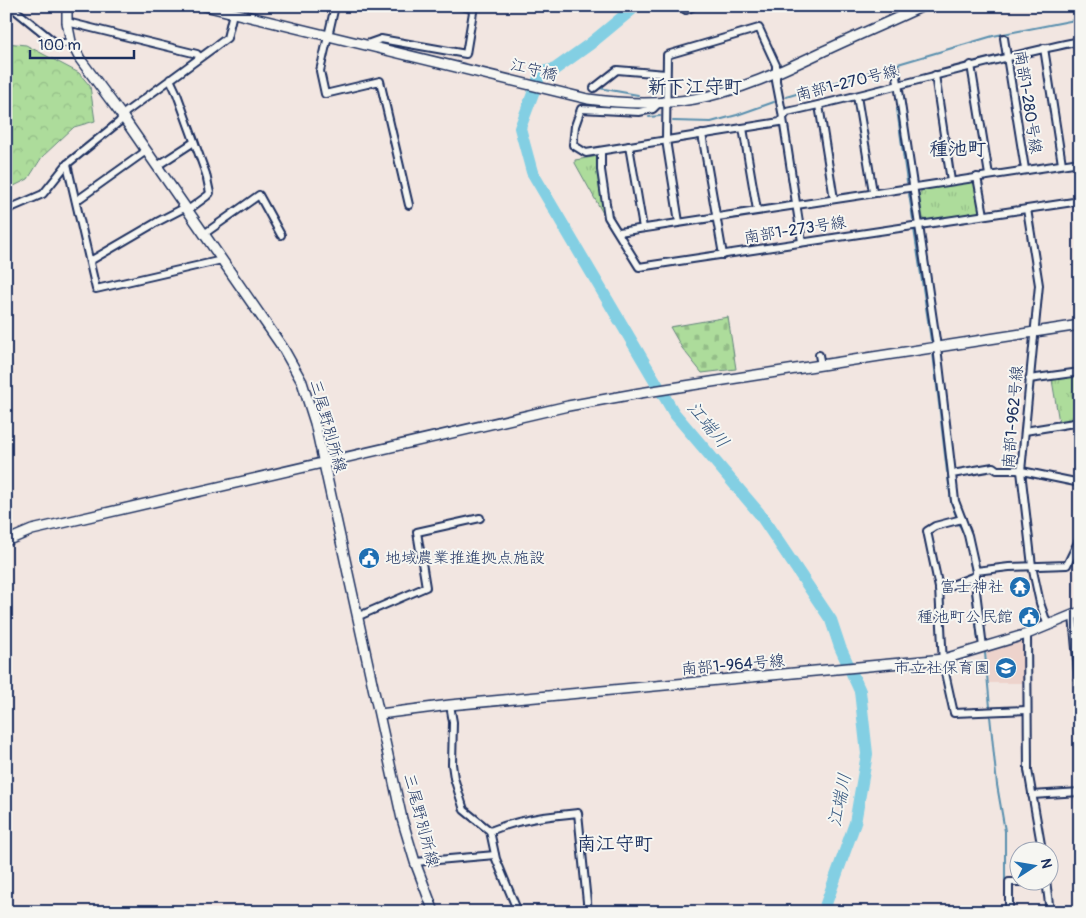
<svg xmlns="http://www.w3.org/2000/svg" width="1086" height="918" viewBox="0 0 1086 918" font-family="Pangolin,'Klee One',sans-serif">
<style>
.built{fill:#edd3cc}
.grass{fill:url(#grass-tufts);stroke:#64867c}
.forest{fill:url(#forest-crowns);stroke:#64867c}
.cemetery{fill:url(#cemetery-stones);stroke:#64867c}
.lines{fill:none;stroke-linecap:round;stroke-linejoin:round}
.stream{stroke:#598fae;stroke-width:2}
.river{stroke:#83cfe3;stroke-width:12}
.street-casing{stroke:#1b2f5e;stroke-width:10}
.secondary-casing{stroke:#1b2f5e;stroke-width:12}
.street{stroke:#f6f6f2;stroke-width:6}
.secondary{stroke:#f6f6f2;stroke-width:9}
.labels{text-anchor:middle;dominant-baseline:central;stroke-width:4;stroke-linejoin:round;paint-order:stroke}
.street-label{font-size:16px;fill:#1b2f5e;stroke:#f6f6f2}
.poi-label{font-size:16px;fill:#1b2f5e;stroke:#f6f6f2;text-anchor:end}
.water-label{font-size:18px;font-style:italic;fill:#35577f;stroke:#f6f6f2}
.quarter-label{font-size:19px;font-weight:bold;fill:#1b2f5e;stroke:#f6f6f2}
</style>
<defs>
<pattern id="grass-tufts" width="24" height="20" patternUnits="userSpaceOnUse" patternTransform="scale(1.25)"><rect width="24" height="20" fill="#addc9b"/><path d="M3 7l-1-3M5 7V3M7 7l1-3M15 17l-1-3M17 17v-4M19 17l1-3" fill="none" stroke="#94bd88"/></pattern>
<pattern id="forest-crowns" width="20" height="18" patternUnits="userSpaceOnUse" patternTransform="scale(1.25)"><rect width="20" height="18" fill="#addc9b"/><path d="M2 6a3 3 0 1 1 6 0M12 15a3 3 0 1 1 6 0" fill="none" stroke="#94bd88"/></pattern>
<pattern id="cemetery-stones" width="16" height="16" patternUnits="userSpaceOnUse" patternTransform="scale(1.25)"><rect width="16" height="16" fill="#addc9b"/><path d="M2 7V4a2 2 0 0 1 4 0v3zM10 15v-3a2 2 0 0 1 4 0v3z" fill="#94bd88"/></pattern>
</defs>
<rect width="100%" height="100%" fill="#f2e6e1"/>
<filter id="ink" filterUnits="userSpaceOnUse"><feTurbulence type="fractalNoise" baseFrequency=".02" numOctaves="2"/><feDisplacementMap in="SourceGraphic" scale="10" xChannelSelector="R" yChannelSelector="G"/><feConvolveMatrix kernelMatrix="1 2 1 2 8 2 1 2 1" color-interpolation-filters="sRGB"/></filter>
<g filter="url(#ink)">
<path class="built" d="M1023 641 1025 644 1024 683H989L986 652Z"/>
<g class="grass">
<path d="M599 156 605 217 575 163V160Z"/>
<path d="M972 182 976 184 981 209 978 212 926 221 923 218 919 194 922 190Z"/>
<path d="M1080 376V419L1059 422 1052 380Z"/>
</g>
<path class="forest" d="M6 43 26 45 79 73 90 86 95 121 74 127 42 157 28 179 6 190Z"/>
<path class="cemetery" d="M728 317 736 369 702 373 682 348 670 327Z"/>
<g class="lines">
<g class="stream">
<path d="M599 88 638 95"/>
<path d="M786 97 993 36 1080 19"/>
<path d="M897 109 907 182"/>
<path d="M649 117 660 116"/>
<path d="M673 121 711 122 737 115 774 102"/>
<path d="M909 194 913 219"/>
<path d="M914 229 931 340"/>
<path d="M933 353 947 472"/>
<path d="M948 477 951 502 956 516"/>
<path d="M958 524C967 532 969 559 972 572L971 575"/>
<path d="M971 582 978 640"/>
<path d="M985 653 990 707"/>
<path d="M990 716 997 785 1005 831V912"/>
</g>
<path class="river" d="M636 6 590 44 555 69 541 72 520 128 532 172 674 413 759 513 831 620 840 647 860 691 867 754 855 823 823 912"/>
<g class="street-casing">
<g id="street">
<path d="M10 6 57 44 71 42"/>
<path d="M335 6 320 71 325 94 380 81 409 205"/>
<path d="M461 6 473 9"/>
<path d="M680 6 686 10 694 6"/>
<path d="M67 22 197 54 200 57"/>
<path d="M1004 38 1025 169"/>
<path d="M364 45 381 39 466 54 474 6"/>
<path d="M1044 48 1062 164"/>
<path d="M971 65 989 175"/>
<path d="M896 70 937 347 952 474"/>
<path d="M935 75 951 181"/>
<path d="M170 79 177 94 206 174 210 193 207 196 188 210"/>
<path d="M594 88 617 70 666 74"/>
<path d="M857 96 873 192"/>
<path d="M659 103 653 109 639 112 581 109 575 126 573 145 586 153 780 122 787 112C885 91 981 61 1080 41"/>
<path d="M819 105 834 199"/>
<path d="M743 128 757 210"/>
<path d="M702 134 723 255"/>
<path d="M629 146 643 228"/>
<path d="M601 151V170L608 217 639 267 1080 201"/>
<path d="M157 166 194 142"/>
<path d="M977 177 984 215"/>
<path d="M76 201 146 151"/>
<path d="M1027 209 1039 285 1021 471 1032 566 1040 603 1048 626"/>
<path d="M6 210 43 194 67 164"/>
<path d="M679 222 666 140 667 55 759 28 776 65V81L782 112 802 242"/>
<path d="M619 232 1080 162"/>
<path d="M204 234 259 195 281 235"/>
<path d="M222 260 96 289 67 164 119 122 126 112 227 38 233 13"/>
<path d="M90 261 157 222 186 207"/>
<path d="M819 355 821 365"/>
<path d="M1029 379 1080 372"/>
<path d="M1025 431 1080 422"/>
<path d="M962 519 935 526 927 531 939 588 943 664 953 709 954 713 1027 710"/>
<path d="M976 571 1009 567 1067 565 1080 538"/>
<path d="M939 590 975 576"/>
<path d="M1073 615 1080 695"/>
<path d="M359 616 426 587 417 532 480 518"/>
<path d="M1027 634 1028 770 1042 850"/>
<path d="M983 647 976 591V571L968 535 955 501 952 474 993 467 997 470H1017L1080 483"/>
<path d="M450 705 453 722 452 764 454 778 464 810 490 831 496 859 518 912"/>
<path d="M1032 795 1080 792"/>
<path d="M490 831C519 819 548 816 578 813L588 912"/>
<path d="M415 862 495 855"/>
<path d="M1046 880 1050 912"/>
<path d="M1009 912V882H1046"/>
</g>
</g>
<g class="secondary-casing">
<g id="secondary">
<path d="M67 6V22L71 42 80 59 123 117 283 348 302 382 315 423 402 819 415 862 434 912"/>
<path d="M205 6 588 99C624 104 659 105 694 99 741 91 784 70 826 50 858 35 891 21 923 6"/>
<path d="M6 541 32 530 568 406 640 393 1080 325"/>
<path d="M380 714 450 705 944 659 1027 634 1080 612"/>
</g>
</g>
<use href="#street" class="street"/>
<use href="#secondary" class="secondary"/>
</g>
</g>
<defs>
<g id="civic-disc" transform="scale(1.125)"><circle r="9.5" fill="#1f6fb2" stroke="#f6f6f2"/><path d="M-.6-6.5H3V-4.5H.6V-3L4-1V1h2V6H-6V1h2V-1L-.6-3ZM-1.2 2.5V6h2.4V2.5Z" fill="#fff"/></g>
<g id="temple-disc" transform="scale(1.125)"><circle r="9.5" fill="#1f6fb2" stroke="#f6f6f2"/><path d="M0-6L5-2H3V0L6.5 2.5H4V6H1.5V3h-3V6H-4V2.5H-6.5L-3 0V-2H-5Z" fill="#fff"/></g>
<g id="school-disc" transform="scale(1.125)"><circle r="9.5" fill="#1f6fb2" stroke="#f6f6f2"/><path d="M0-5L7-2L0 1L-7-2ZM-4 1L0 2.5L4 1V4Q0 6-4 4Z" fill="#fff"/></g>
</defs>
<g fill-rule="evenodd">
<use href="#civic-disc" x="369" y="558"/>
<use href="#temple-disc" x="1020" y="587"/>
<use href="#civic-disc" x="1029" y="617"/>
<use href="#school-disc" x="1006" y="668"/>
</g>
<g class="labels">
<g class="street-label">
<text transform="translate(534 70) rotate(14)">江守橋</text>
<text transform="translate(847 83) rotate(-14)">南部1-270号線</text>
<text transform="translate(1028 102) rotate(81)">南部1-280号線</text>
<text transform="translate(795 230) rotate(-9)">南部1-273号線</text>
<text transform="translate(1013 417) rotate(-85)">南部1-962号線</text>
<text transform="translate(328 426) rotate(74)">三尾野別所線</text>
<text transform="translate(733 665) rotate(-5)">南部1-964号線</text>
<text transform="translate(421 820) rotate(75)">三尾野別所線</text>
</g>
<g class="poi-label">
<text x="385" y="558" text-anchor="start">地域農業推進拠点施設</text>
<text x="1004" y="587">富士神社</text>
<text x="1013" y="617">種池町公民館</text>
<text x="990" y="668">市立社保育園</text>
</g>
<g class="water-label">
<text transform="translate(708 425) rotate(50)">江端川</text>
<text transform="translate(840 800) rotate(-78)">江端川</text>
</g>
<g class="quarter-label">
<text x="695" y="87">新下江守町</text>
<text x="958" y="149">種池町</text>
<text x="615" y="844">南江守町</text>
</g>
</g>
<rect width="1086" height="918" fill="none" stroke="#f6f6f2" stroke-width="25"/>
<rect x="12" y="12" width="1061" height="893" fill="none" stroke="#1b2f5e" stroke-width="2" filter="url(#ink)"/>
<g transform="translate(1034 866) rotate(78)"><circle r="24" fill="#f6f6f2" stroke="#9ea6b7"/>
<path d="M0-4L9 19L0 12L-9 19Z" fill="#1f6fb2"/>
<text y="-8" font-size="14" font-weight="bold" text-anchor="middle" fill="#1b2f5e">N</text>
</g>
<path d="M30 50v8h104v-8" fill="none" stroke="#1b2f5e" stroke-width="2.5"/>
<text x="38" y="50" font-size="15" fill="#1b2f5e" stroke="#f6f6f2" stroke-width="4" paint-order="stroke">100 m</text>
</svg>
